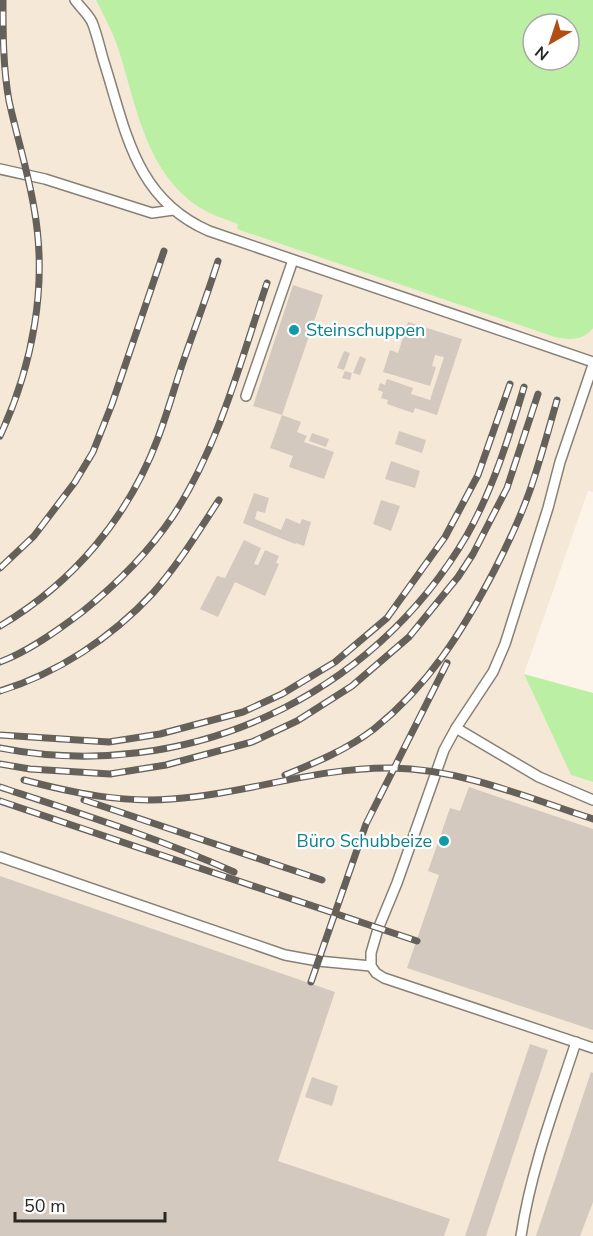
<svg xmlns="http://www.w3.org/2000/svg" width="593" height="1236" viewBox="0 0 593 1236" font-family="'Nunito Sans',sans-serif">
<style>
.built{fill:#f5e8d7;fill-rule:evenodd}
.green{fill:#bbefa3;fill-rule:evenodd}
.building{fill:#d3c9bf}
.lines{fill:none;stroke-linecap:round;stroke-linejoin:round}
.service-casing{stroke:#878076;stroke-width:12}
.service{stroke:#fff;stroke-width:9}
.rail-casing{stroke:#65605a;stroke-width:7}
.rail{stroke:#fff;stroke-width:4.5;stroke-dasharray:14;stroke-linecap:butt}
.culture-dot{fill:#0f9aa8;stroke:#fff;stroke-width:2}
.labels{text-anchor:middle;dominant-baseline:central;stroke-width:4.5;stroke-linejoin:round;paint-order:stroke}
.culture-label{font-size:18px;fill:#0d838f;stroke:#fff;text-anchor:start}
</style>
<rect width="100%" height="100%" fill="#fdf4e9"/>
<path class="built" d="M0 0H593V492L588 491 524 674 571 775 593 782V1236H0ZM533 24H569V60H533Z"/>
<g class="green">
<path d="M96 0H593V328C583 341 570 340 555 337L237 229 238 224C225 219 211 215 199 207 143 170 136 100 116 42 110 27 103 14 96 0ZM533 24H569V60H533Z"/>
<path d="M524 674 593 693V782L571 775Z"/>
</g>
<g class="building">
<path d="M293 285 323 295 282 415 253 406Z"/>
<path d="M408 322 462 339 437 415 415 408 413 413 387 404 388 400 381 398 383 392 378 390 380 383 385 385 387 379 413 388 411 394 430 400 444 357 435 355 432 366 436 367 430 386 383 372 390 350 398 353Z"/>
<path d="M344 351 350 353 344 370 337 368Z"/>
<path d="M360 356 366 359 360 375 353 373Z"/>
<path d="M345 371 352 373 350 380 342 378Z"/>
<path d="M282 415 301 422 297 432 307 436 304 442 334 452 324 479 289 467 293 456 270 448Z"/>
<path d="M399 431 426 440 422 453 395 444Z"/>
<path d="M312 433 329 439 326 447 309 441Z"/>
<path d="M391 461 420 471 415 488 385 479Z"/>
<path d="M254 493 269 498 265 513 257 511 255 519 281 530 286 518 300 524 302 519 311 522 304 546 296 543 295 544 243 523Z"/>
<path d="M381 500 400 506 391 531 373 524Z"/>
<path d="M244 540 261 548 254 564 258 565 265 550 279 556 276 563 279 564 265 596 235 582 218 617 200 609 217 576 225 578Z"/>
<path d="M469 787 593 829V1030L407 968 439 875 428 871 450 808 460 811Z"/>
<path d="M0 876 335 992 278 1161 450 1219 444 1236H0Z"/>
<path d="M530 1044 548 1050 486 1236H465Z"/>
<path d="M591 1072 593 1073V1202L580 1236H536Z"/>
<path d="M312 1077 338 1086 332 1106 305 1097Z"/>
</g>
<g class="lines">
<g class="service-casing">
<g id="service">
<path d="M75 0C80 7 88 14 92 22 97 34 100 49 104 62 126 131 135 199 209 231L593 362"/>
<path d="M0 169 45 179 152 213 173 210"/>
<path d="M593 365 560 462 548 508 505 644 493 672 456 728 444 750 397 883 378 929 371 953V966L376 973 384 978 593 1048"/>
<path d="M246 396 293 260"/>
<path d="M456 728 539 777 593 800"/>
<path d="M0 857 285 955 318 961 371 966"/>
<path d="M521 1236C531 1169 555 1106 576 1042"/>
</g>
</g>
<use href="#service" class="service"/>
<g class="rail-casing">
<g id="rail">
<path d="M0 436C33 365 48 285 34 208 28 172 17 137 9 101 3 67 3 34 3 0"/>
<path d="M0 568 34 536 75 482 93 452 112 404 164 251"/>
<path d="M0 626C73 583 128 518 158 438 167 414 174 389 182 365 194 330 207 296 218 261"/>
<path d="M0 662C29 651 57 631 82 612 117 584 148 553 173 516 218 448 241 360 267 283"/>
<path d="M0 691C58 673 111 638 153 593 178 565 198 532 219 500"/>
<path d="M0 735 109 742 160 734 243 712 282 694 335 662 387 618 445 537 478 475 510 384"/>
<path d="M0 748C185 784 372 698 467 535 493 489 509 437 524 387"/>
<path d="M0 764 30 769 110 774 166 765 252 742 297 721 352 686 409 637 458 577 473 554 507 488 538 394"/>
<path d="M285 775C315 763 348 749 374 729 429 685 462 632 494 571 510 540 525 508 535 475 543 450 550 425 557 400"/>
<path d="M24 780C73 793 121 803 172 799 246 794 317 767 392 768 461 769 528 798 593 819"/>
<path d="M0 787C79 813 158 838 234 872"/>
<path d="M84 800 322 880"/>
<path d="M0 801 417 941"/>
<path d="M311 982 366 824 447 663"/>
</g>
</g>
<use href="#rail" class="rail"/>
</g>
<g class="culture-dot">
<circle cx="294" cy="330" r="6"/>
<circle cx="444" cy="841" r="6"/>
</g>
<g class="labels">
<g class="culture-label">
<text x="306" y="330">Steinschuppen</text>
<text x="432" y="841" text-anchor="end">Büro Schubbeize</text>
</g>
</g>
<g transform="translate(551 42) rotate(219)"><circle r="28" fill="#ffffff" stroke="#aaa9a7" stroke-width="1.5"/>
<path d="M0-4.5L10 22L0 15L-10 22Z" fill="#b14f12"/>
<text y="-9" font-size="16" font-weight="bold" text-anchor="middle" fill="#2a2723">N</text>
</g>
<path d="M15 1212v9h150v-9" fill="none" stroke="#2a2723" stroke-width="3"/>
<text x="24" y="1212" font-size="18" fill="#2a2723" stroke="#ffffff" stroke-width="4.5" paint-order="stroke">50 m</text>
</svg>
